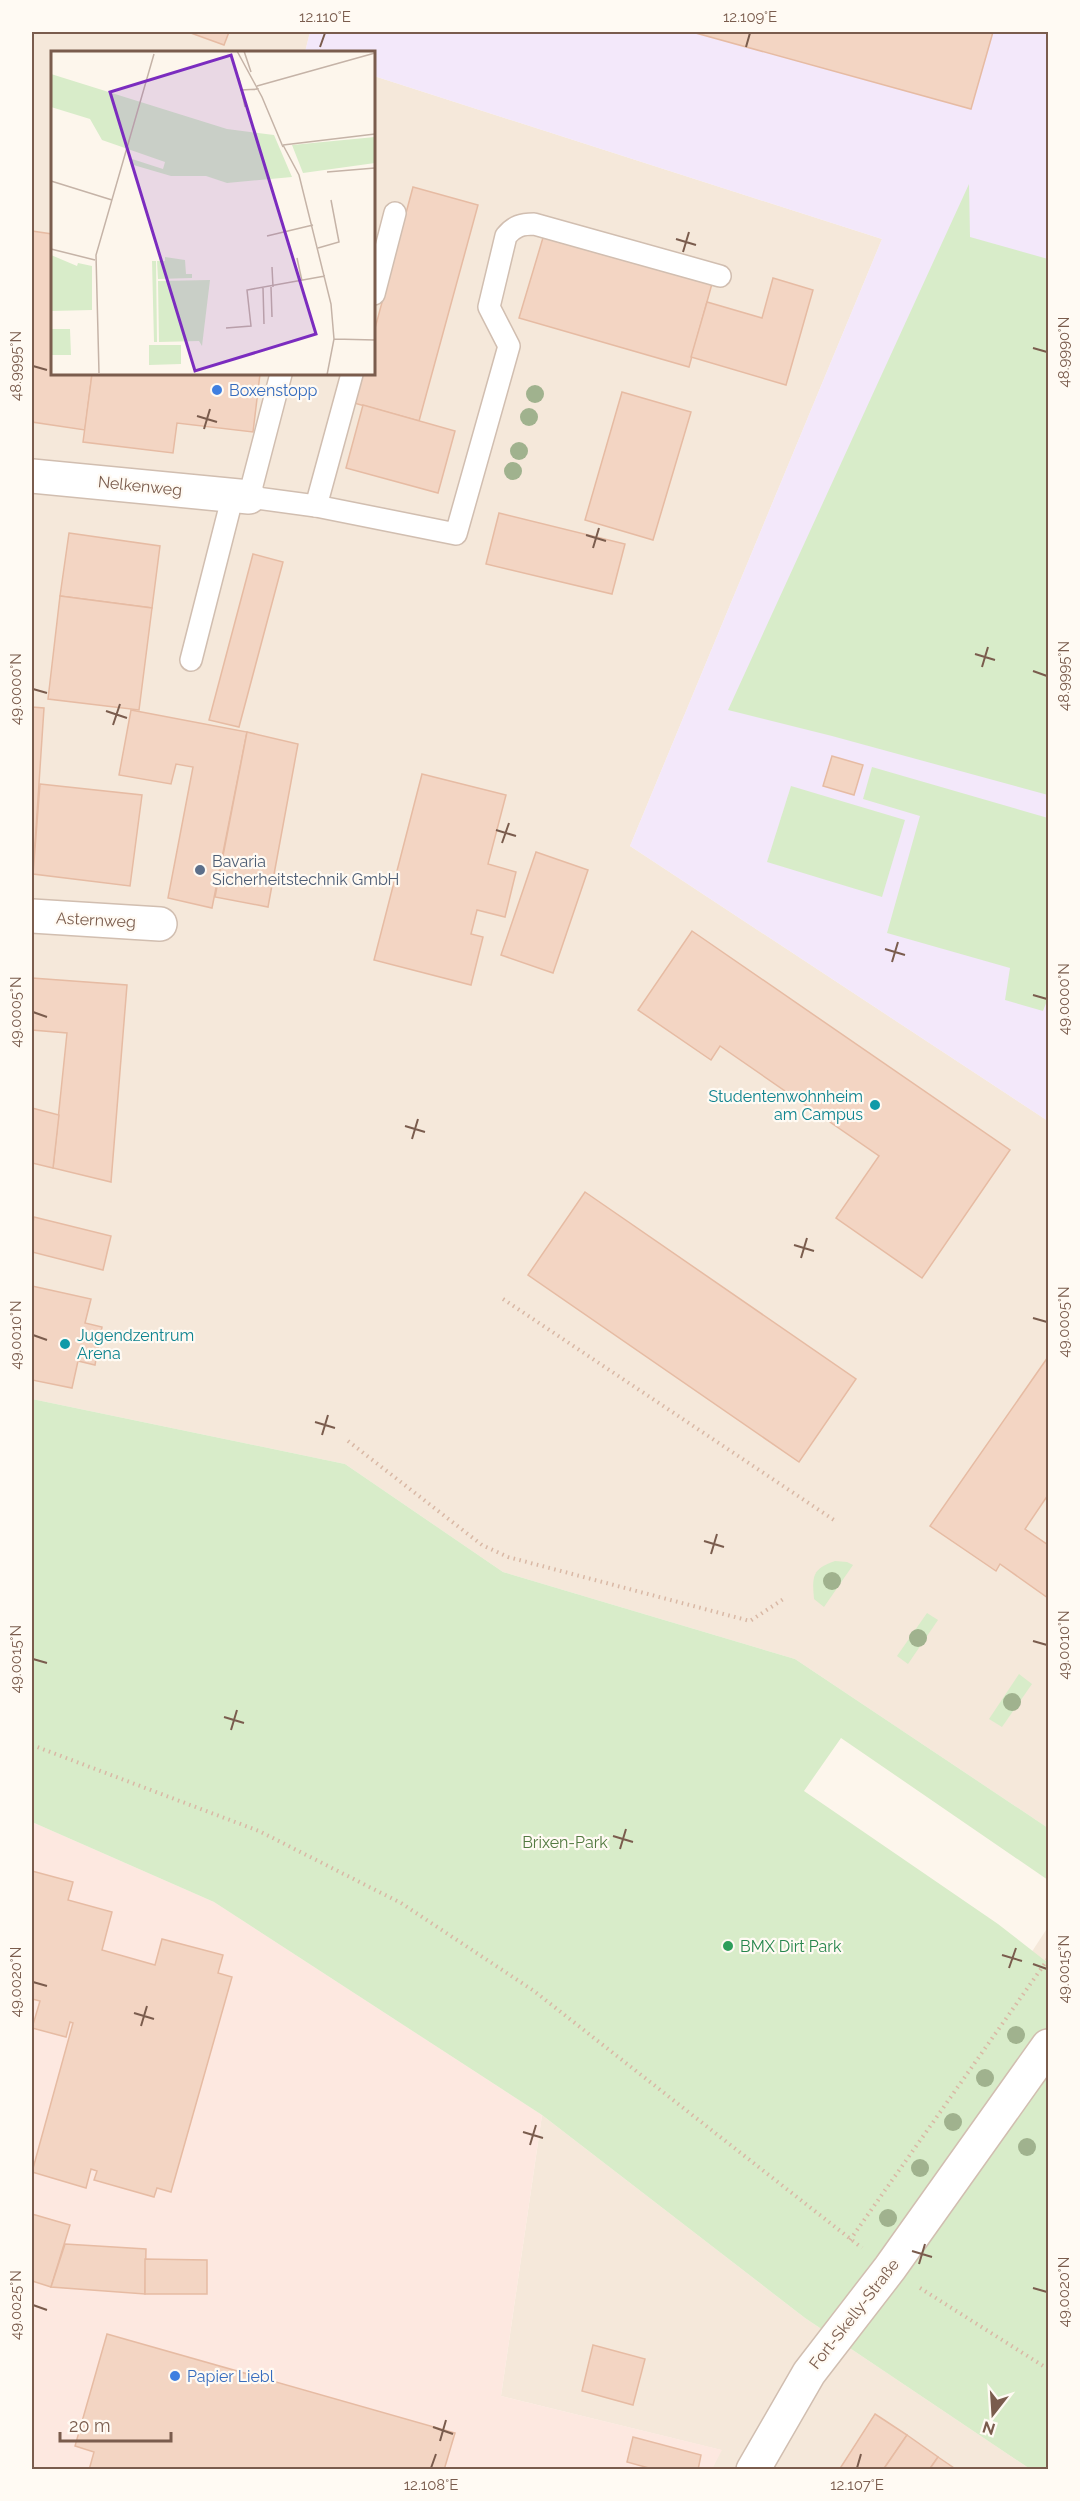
<svg xmlns="http://www.w3.org/2000/svg" width="1080" height="2501" viewBox="0 0 1080 2501" font-family="Raleway,sans-serif">
<style>
.residential{fill:#f5e8da}
.commercial{fill:#fde8e0}
.education{fill:#f3e8fa}
.green{fill:#d8ecc9}
.building{fill:#f3d5c3;stroke:#e6bba3;stroke-width:1.5}
.lines{fill:none;stroke-linecap:round;stroke-linejoin:round}
.lane-casing{stroke:#d1beb0;stroke-width:24}
.street-casing{stroke:#d1beb0;stroke-width:36}
.path{stroke:#d9b8a5;stroke-width:4;stroke-dasharray:1.5 4.5;stroke-linecap:butt}
.lane{stroke:#fff;stroke-width:21}
.street{stroke:#fff;stroke-width:33}
.tree{fill:#a0b28e}
.ticks{fill:none;stroke:#7a5c4d;stroke-width:2}
.shop-dot{fill:#3f7fe0;stroke:#fffaf3;stroke-width:2}
.service-dot{fill:#5c6f8a;stroke:#fffaf3;stroke-width:2}
.culture-dot{fill:#0f9aa8;stroke:#fffaf3;stroke-width:2}
.leisure-dot{fill:#2e9e5b;stroke:#fffaf3;stroke-width:2}
.labels{text-anchor:middle;dominant-baseline:central;stroke-width:4.5;stroke-linejoin:round;paint-order:stroke}
.shop-label{font-size:16px;fill:#366cbe;stroke:#fffaf3;text-anchor:start}
.street-label{font-size:16px;fill:#7a5c4d;stroke:#fffaf3}
.service-label{font-size:16px;fill:#4e5e75;stroke:#fffaf3;text-anchor:start}
.culture-label{font-size:16px;fill:#0d838f;stroke:#fffaf3;text-anchor:end}
.park-label{font-size:16px;fill:#537a41;stroke:#fffaf3}
.leisure-label{font-size:16px;fill:#27864d;stroke:#fffaf3;text-anchor:start}
.inset-road{fill:none;stroke:#c5b3a7;stroke-width:1.5}
.view{fill:#7b2cbf;fill-opacity:0.15;stroke:#7b2cbf;stroke-width:3}
.inset-edge{fill:none;stroke:#7a5c4d;stroke-width:3}
.neatline{fill:none;stroke:#7a5c4d;stroke-width:2}
.ticks-label{font-size:15px;text-anchor:middle;fill:#7a5c4d}
</style>
<rect width="100%" height="100%" fill="#fdf6ec"/>
<g class="residential">
<path d="M32 32H310L305 52H52V374H374V76L882 239 630 846 1048 1121V1828L795 1659 503 1572 345 1464 32 1399Z"/>
<path d="M1048 1927V1967L1031 1953Z"/>
<path d="M542 2115 805 2318 1030 2469H712L721 2450 501 2396Z"/>
</g>
<path class="commercial" d="M32 1822 214 1902 542 2115 501 2396 722 2450 712 2469H32Z"/>
<path class="education" d="M310 32H1048V1121L630 846 882 239 374 76V52H305Z"/>
<g class="green">
<path d="M969 184 970 237 1048 259V795L832 736 728 710Z"/>
<path d="M872 767 1048 818V998L1043 1011 1005 1000 1010 968 887 933 920 816 863 799Z"/>
<path d="M791 786 905 820 882 897 767 862Z"/>
<path d="M32 1399 345 1464 503 1572 795 1659 1048 1828V1880L841 1738 804 1791 998 1924 1048 1963V2469H1030L805 2318 542 2115 214 1902 32 1822Z"/>
<path d="M835 1561 847 1562 853 1565 824 1607 814 1599C812 1576 812 1569 835 1561Z"/>
<path d="M927 1613 938 1620 908 1664 897 1656Z"/>
<path d="M1019 1674 1032 1684 1002 1727 989 1719Z"/>
</g>
<g class="building">
<path d="M188 32H229L224 45Z"/>
<path d="M692 32H993L971 109Z"/>
<path d="M413 187 478 205 419 421 354 403 362 374H374V332Z"/>
<path d="M32 231 52 234V374H92L85 430 32 422Z"/>
<path d="M545 231 713 280 689 367 519 318Z"/>
<path d="M773 278 813 290 786 385 691 357 707 302 762 318Z"/>
<path d="M92 374H260L253 432 177 423 173 453 83 442Z"/>
<path d="M622 392 691 412 653 540 585 520Z"/>
<path d="M363 405 455 431 438 493 346 468Z"/>
<path d="M499 513 625 544 612 594 486 564Z"/>
<path d="M69 533 160 546 152 608 60 596Z"/>
<path d="M253 554 283 562 239 727 209 720Z"/>
<path d="M60 596 152 608 139 710 48 699Z"/>
<path d="M32 707 44 708 33 874H32Z"/>
<path d="M131 710 247 732 212 908 168 898 193 767 176 764 171 784 119 775Z"/>
<path d="M247 732 298 744 268 907 215 897Z"/>
<path d="M832 756 863 765 854 795 823 786Z"/>
<path d="M422 774 506 795 488 864 516 872 505 917 477 910 471 934 483 937 471 985 374 960Z"/>
<path d="M40 784 142 795 130 886 33 874Z"/>
<path d="M536 852 588 870 553 973 501 955Z"/>
<path d="M692 931 1010 1150 922 1278 836 1218 879 1156 720 1046 711 1060 638 1010Z"/>
<path d="M32 978 127 985 111 1182 53 1168 67 1033 32 1030Z"/>
<path d="M32 1108 59 1115 53 1168 32 1163Z"/>
<path d="M585 1192 856 1379 799 1462 528 1275Z"/>
<path d="M34 1217 111 1236 103 1270 32 1252V1228Z"/>
<path d="M32 1286 91 1299 85 1323 102 1327 95 1365 78 1361 72 1388 32 1380Z"/>
<path d="M1048 1357V1495L1025 1529 1048 1545V1598L1000 1564 996 1571 930 1526Z"/>
<path d="M32 1871 73 1882 68 1900 112 1912 102 1950 155 1965 162 1939 223 1955 218 1973 232 1977 171 2192 157 2188 154 2197 94 2180 97 2171 91 2169 86 2188 32 2172 73 2023 70 2022 66 2037 32 2028 40 2001 32 1999Z"/>
<path d="M32 2214 70 2225 51 2287 32 2281Z"/>
<path d="M65 2244 146 2249 145 2294 51 2287Z"/>
<path d="M145 2259 207 2260V2294H145Z"/>
<path d="M107 2334 455 2433 444 2470H89L94 2452 75 2446Z"/>
<path d="M593 2345 645 2359 633 2405 582 2391Z"/>
<path d="M875 2414 907 2435 883 2470H839Z"/>
<path d="M907 2435 938 2457 929 2470H883Z"/>
<path d="M633 2437 701 2455 698 2470H656L627 2462Z"/>
<path d="M938 2457 957 2470H929Z"/>
</g>
<g class="lines">
<g class="lane-casing">
<g id="lane">
<path d="M374 294 395 213"/>
<path d="M281 374 249 497 316 506 456 534 509 346 489 307 506 236C514 226 522 224 534 224L720 276"/>
<path d="M316 506 352 374"/>
<path d="M191 660 233 495"/>
</g>
</g>
<g class="street-casing">
<g id="street">
<path d="M32 476 249 497"/>
<path d="M32 916 160 924"/>
<path d="M753 2470 809 2373 890 2268 1048 2046"/>
</g>
</g>
<g class="path">
<path d="M503 1299 837 1522"/>
<path d="M348 1441 482 1545 508 1557 750 1621 785 1598"/>
<path d="M32 1745 259 1831 401 1903 534 1991 862 2248"/>
<path d="M850 2240 1048 1959"/>
<path d="M920 2288 1048 2369"/>
</g>
<use href="#lane" class="lane"/>
<use href="#street" class="street"/>
</g>
<g class="tree">
<circle cx="535" cy="394" r="9"/>
<circle cx="529" cy="417" r="9"/>
<circle cx="519" cy="451" r="9"/>
<circle cx="513" cy="471" r="9"/>
<circle cx="832" cy="1581" r="9"/>
<circle cx="918" cy="1638" r="9"/>
<circle cx="1012" cy="1702" r="9"/>
<circle cx="1016" cy="2035" r="9"/>
<circle cx="985" cy="2078" r="9"/>
<circle cx="953" cy="2122" r="9"/>
<circle cx="1027" cy="2147" r="9"/>
<circle cx="920" cy="2168" r="9"/>
<circle cx="888" cy="2218" r="9"/>
</g>
<path class="ticks" d="M320 47 325 33M746 47 750 33M676 239 696 245M683 252 689 232M1033 348 1047 352M33 366 47 370M197 416 217 422M204 429 210 409M586 535 606 541M593 548 599 528M975 654 995 660M982 667 988 647M1033 671 1047 676M33 689 47 693M106 711 127 718M113 725 120 704M496 830 516 836M502 843 509 823M885 949 905 955M892 962 898 942M1033 995 1047 999M33 1012 47 1017M405 1126 425 1132M412 1139 418 1119M794 1245 814 1251M801 1258 807 1238M1033 1318 1047 1322M33 1335 47 1340M315 1422 335 1428M322 1435 328 1415M704 1541 724 1547M711 1554 717 1534M1033 1641 1047 1645M33 1659 47 1663M224 1717 244 1723M231 1730 237 1710M613 1836 633 1842M620 1849 626 1829M1002 1955 1022 1961M1033 1964 1047 1969M1009 1968 1016 1948M33 1982 47 1986M134 2013 154 2019M141 2026 147 2006M523 2132 543 2138M530 2145 536 2125M912 2251 932 2257M919 2264 925 2244M1033 2288 1047 2292M33 2305 47 2310M433 2427 453 2434M440 2441 446 2420M431 2468 436 2454M857 2468 861 2454"/>
<g class="shop-dot">
<circle cx="217" cy="390" r="6"/>
<circle cx="175" cy="2376" r="6"/>
</g>
<circle class="service-dot" cx="200" cy="870" r="6"/>
<g class="culture-dot">
<circle cx="875" cy="1105" r="6"/>
<circle cx="65" cy="1344" r="6"/>
</g>
<circle class="leisure-dot" cx="728" cy="1946" r="6"/>
<g class="labels">
<g class="shop-label">
<text x="229" y="390">Boxenstopp</text>
<text x="187" y="2376">Papier Liebl</text>
</g>
<g class="street-label">
<text transform="translate(140 486) rotate(6)">Nelkenweg</text>
<text transform="translate(96 920) rotate(3)">Asternweg</text>
<text transform="translate(854 2314) rotate(-52)">Fort-Skelly-Straße</text>
</g>
<g class="service-label">
<text x="212" y="861">Bavaria<tspan x="212" dy="18">Sicherheitstechnik GmbH</tspan></text>
</g>
<g class="culture-label">
<text x="863" y="1096">Studentenwohnheim<tspan x="863" dy="18">am Campus</tspan></text>
<text x="77" y="1335" text-anchor="start">Jugendzentrum<tspan x="77" dy="18">Arena</tspan></text>
</g>
<g class="park-label">
<text x="565" y="1842">Brixen-Park</text>
</g>
<g class="leisure-label">
<text x="740" y="1946">BMX Dirt Park</text>
</g>
</g>
<g transform="translate(51 51)">
<rect width="324" height="324" fill="#fdf6ec"/>
<path d="M0 23 176 78 223 84 241 126 176 132 155 125H120L79 113 81 108 112 118 114 111 51 89 39 68 0 56ZM324 86V112L252 122 241 94ZM0 204 26 215 27 212 41 215V259L0 260ZM114 206 134 209 135 223H141V227L107 228 106 210H114ZM101 210H105L106 291H103ZM159 229 151 295 148 290 108 291 107 230ZM0 278H19L20 304H0ZM98 294H130V313L98 314Z" fill="#d8ecc9"/>
<path class="inset-road" d="M82 0H115M186 0 211 46 232 96M193 0 200 21M188 27 194 56M206 35 324 2M189 39 208 38M232 94 248 124 280 253 283 288 276 324M232 94 324 83M276 121 324 117M0 130 61 149M216 185 262 174M267 197 288 191 280 149M0 198 44 209M246 207 251 230M221 216 222 236M220 236 221 266M212 237 213 273M175 277 200 275 196 239 274 225M283 288 324 289M48 322 45 204 103 3"/>
<path class="view" d="M180 4 265 283 144 320 59 41Z"/>
<rect width="324" height="324" class="inset-edge"/>
</g>
<rect width="1080" height="2501" fill="none" stroke="#fffaf3" stroke-width="66"/>
<g transform="translate(993 2414) rotate(197)" stroke="#fffaf3" stroke-width="4.5" paint-order="stroke">
<path d="M0-4.5L10 22L0 15L-10 22Z" fill="#7a5c4d"/>
<text y="-9" font-size="16" font-weight="bold" text-anchor="middle" fill="#7a5c4d">N</text>
</g>
<path d="M60 2432v9h111v-9" fill="none" stroke="#7a5c4d" stroke-width="3"/>
<text x="69" y="2432" font-size="18" fill="#7a5c4d" stroke="#fffaf3" stroke-width="4.5" paint-order="stroke">20 m</text>
<rect x="33" y="33" width="1014" height="2435" class="neatline"/>
<g class="ticks-label">
<text x="325" y="22">12.110°E</text>
<text x="750" y="22">12.109°E</text>
<text transform="translate(1064 352) rotate(-90)" y="5">48.9990°N</text>
<text transform="translate(16 366) rotate(-90)" y="5">48.9995°N</text>
<text transform="translate(1064 676) rotate(-90)" y="5">48.9995°N</text>
<text transform="translate(16 689) rotate(-90)" y="5">49.0000°N</text>
<text transform="translate(1064 999) rotate(-90)" y="5">49.0000°N</text>
<text transform="translate(16 1012) rotate(-90)" y="5">49.0005°N</text>
<text transform="translate(1064 1322) rotate(-90)" y="5">49.0005°N</text>
<text transform="translate(16 1335) rotate(-90)" y="5">49.0010°N</text>
<text transform="translate(1064 1645) rotate(-90)" y="5">49.0010°N</text>
<text transform="translate(16 1659) rotate(-90)" y="5">49.0015°N</text>
<text transform="translate(1064 1969) rotate(-90)" y="5">49.0015°N</text>
<text transform="translate(16 1982) rotate(-90)" y="5">49.0020°N</text>
<text transform="translate(1064 2292) rotate(-90)" y="5">49.0020°N</text>
<text transform="translate(16 2305) rotate(-90)" y="5">49.0025°N</text>
<text x="431" y="2490">12.108°E</text>
<text x="857" y="2490">12.107°E</text>
</g>
</svg>
